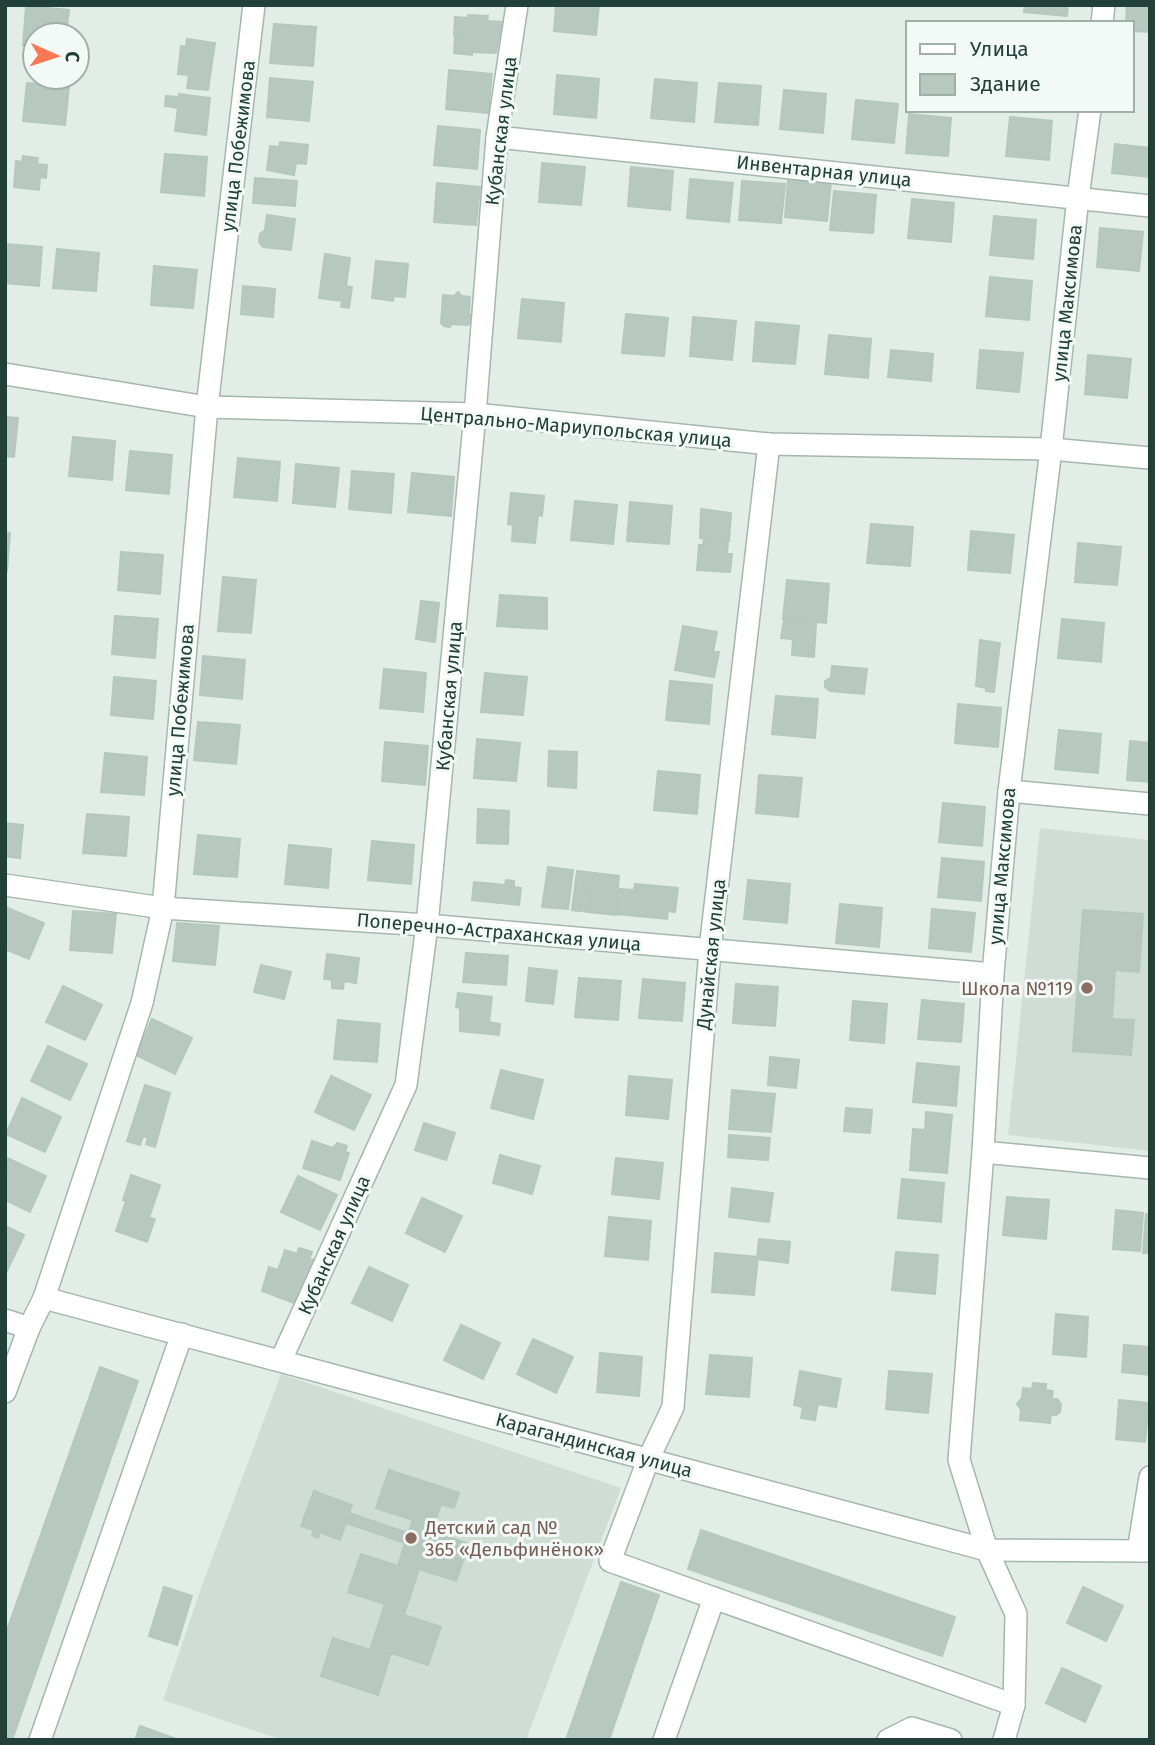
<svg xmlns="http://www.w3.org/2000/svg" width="1155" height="1745" viewBox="0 0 1155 1745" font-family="'Fira Sans',sans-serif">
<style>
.built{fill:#d0ddd7}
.building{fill:#b7c8c1;stroke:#b4c8bf;stroke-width:2}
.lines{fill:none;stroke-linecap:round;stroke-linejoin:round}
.minor-casing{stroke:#a4b6af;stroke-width:24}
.minor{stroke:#fff;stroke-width:21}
.education-dot{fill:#8d6e63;stroke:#f3f9f6;stroke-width:2.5}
.labels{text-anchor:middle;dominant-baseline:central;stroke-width:6;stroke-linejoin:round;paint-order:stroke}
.street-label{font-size:19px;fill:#214037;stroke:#f3f9f6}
.education-label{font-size:19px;fill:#785e54;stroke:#f3f9f6;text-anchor:end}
</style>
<rect width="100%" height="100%" fill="#e2ede8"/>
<g class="built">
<path d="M1040 828 1150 840V1151L1008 1135Z"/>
<path d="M281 1374 621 1488 526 1740H282L163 1700 201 1588Z"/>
</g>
<g class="building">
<path d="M556 5H599L596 35 554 31Z"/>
<path d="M1025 5H1068L1067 16 1024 12Z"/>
<path d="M1127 5H1150V32L1132 31V23H1126Z"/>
<path d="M26 6 69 10 66 35H35V46L23 45Z"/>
<path d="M468 15 488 16 487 21 502 22 496 53 472 52V55L454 53 455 37 473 38 454 35 455 17 468 18Z"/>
<path d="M274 24 316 27 313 66 270 63Z"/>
<path d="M187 39 215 43 208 90 187 88 189 75 178 74 181 46 186 47Z"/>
<path d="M449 70 492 74 488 113 446 109Z"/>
<path d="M557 75 599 79 596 118 554 114Z"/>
<path d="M270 78 313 82 309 121 267 117Z"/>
<path d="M655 79 697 83 694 122 651 118Z"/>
<path d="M27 83 69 86 65 125 23 121Z"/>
<path d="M719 83 761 86 758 125 715 122Z"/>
<path d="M784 90 826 94 823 133 780 129Z"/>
<path d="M179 94 210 98 206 135 175 131 178 108 165 106 166 96 179 97Z"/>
<path d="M856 100 898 104 894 143 852 139Z"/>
<path d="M909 114 951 118 948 156 906 153Z"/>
<path d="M1010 117 1052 121 1049 160 1006 156Z"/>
<path d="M438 126 480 130 477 169 434 165Z"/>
<path d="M280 142 308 145 306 164 296 163 294 175 267 170 270 146 279 147Z"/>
<path d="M1115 144 1150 148V177L1112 173Z"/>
<path d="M165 154 207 157 204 196 161 192Z"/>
<path d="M23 156 38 158 37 164 47 165 46 178 40 177 39 190 14 187 16 161 22 162Z"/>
<path d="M542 163 585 167 581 205 539 202Z"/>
<path d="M631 167 673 171 670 210 628 206Z"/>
<path d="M255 178 297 181 295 206 253 203Z"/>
<path d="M690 179 733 183 729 222 687 218Z"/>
<path d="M788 179 831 182 827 221 785 217Z"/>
<path d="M742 181 785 184 781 223 739 220Z"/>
<path d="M437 183 480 187 476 225 434 222Z"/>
<path d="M834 191 876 195 873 233 830 230Z"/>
<path d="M912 199 954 203 951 242 908 238Z"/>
<path d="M267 215 295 219 291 250 263 247 259 242 260 234 265 230Z"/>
<path d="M994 216 1036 220 1033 259 990 255Z"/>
<path d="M1100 228 1143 232 1139 271 1097 267Z"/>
<path d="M5 244 42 247 39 286 5 283Z"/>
<path d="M57 249 99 253 96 291 53 288Z"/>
<path d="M325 254 350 258 346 286 352 287 349 308 341 307 342 301 319 298Z"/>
<path d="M376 261 408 264 405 297 394 296 393 301 372 298Z"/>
<path d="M154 266 197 270 193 308 151 305Z"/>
<path d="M990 277 1032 281 1029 320 986 316Z"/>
<path d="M243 286 275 289 273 317 241 314Z"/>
<path d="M458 292 462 296 470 297 469 314 472 317 468 325 451 324 450 327 444 326 441 323 443 295 454 296Z"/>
<path d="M522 299 564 303 561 342 518 338Z"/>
<path d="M626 314 668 318 664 356 622 353Z"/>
<path d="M693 317 736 321 732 360 690 356Z"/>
<path d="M756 322 799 326 795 364 753 361Z"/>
<path d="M829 335 871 339 868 378 825 374Z"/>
<path d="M891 350 933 354 931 381 888 377Z"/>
<path d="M980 350 1023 353 1019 392 977 388Z"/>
<path d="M1088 355 1131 359 1127 398 1085 394Z"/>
<path d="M5 417 18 418 14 457 5 456Z"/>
<path d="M73 437 115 441 112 480 69 476Z"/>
<path d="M130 451 172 455 169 494 126 490Z"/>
<path d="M238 458 280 462 277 501 234 497Z"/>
<path d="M296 464 339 468 335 507 293 503Z"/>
<path d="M352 471 394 474 391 513 349 509Z"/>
<path d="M412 473 454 477 451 516 408 512Z"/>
<path d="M511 493 544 496 542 516 538 515 535 543 512 541 513 525 508 524Z"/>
<path d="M575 501 617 505 613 544 571 540Z"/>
<path d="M630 502 672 506 669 544 627 541Z"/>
<path d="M701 509 731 513 729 541 700 538Z"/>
<path d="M871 524 913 527 910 566 867 563Z"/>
<path d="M971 531 1014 535 1010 573 968 570Z"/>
<path d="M5 532 10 533 7 571H5Z"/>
<path d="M704 539 728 541 727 554H732L730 572 697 570 699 545H703Z"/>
<path d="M1078 543 1121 547 1117 585 1075 582Z"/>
<path d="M121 552 163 555 160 594 118 590Z"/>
<path d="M223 577 256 580 251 633 218 631Z"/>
<path d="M787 580 829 584 826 623 783 619Z"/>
<path d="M500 595 547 598V629L497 626Z"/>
<path d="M421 601 439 603 435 642 416 639Z"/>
<path d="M115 616 158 619 155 658 112 654Z"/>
<path d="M1062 619 1104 623 1101 662 1058 658Z"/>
<path d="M784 620 816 624 814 657 792 655 793 639 781 638Z"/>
<path d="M683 626 717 632 713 652H719L714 677 675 670Z"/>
<path d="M980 640 1000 643 994 692 986 691V688L976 686Z"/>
<path d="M203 656 245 660 242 699 200 695Z"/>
<path d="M832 666 867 669 864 694 830 691 825 687V681L831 678Z"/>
<path d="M384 669 426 673 423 712 380 708Z"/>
<path d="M485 673 527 677 523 715 481 712Z"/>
<path d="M114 677 156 681 153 719 111 715Z"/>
<path d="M670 681 712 685 709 724 666 720Z"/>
<path d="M776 696 818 699 815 738 772 734Z"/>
<path d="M958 704 1001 708 998 747 955 743Z"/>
<path d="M198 722 240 725 236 764 194 760Z"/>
<path d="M1059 730 1101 734 1098 773 1055 769Z"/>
<path d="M477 739 520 743 516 781 474 778Z"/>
<path d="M1130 741 1150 743V782L1127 780Z"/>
<path d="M385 742 428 746 425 785 382 781Z"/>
<path d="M549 751 577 752 576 788 548 786Z"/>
<path d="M105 753 147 757 144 795 101 792Z"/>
<path d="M658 771 700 775 697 814 654 810Z"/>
<path d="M759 775 802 778 798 817 756 813Z"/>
<path d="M943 803 985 807 982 846 939 842Z"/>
<path d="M478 809 509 811 508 844 477 843Z"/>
<path d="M87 814 129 817 126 856 83 853Z"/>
<path d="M5 823 23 825 20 858 5 856Z"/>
<path d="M198 835 240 839 237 877 194 874Z"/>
<path d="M372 841 414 845 411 884 368 880Z"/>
<path d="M289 845 331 849 328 888 285 884Z"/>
<path d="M942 858 984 862 981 901 938 897Z"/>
<path d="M548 867 573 870 568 909 542 907Z"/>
<path d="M577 871 586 872 583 890 591 891 589 912 572 910Z"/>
<path d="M586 872 619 876 616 915 589 912 591 891 583 890Z"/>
<path d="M506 880 514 881V887L521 888 519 905 472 900 474 882 505 885Z"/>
<path d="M748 880 790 884 787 923 744 919Z"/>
<path d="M635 884 678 888 675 912 668 911 667 919 617 914 620 889 634 890Z"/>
<path d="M840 904 882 908 879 947 836 943Z"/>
<path d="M5 907 44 923 29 959 5 949Z"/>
<path d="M932 909 975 913 971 952 929 948Z"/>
<path d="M1083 910 1143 914 1139 972 1115 970 1112 1019 1134 1020 1131 1055 1073 1051Z"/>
<path d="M73 911 116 914 112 953 70 950Z"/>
<path d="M177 923 219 926 215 965 173 961Z"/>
<path d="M466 953 508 956 506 985 463 982Z"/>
<path d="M327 954 359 958 356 983 344 981 343 989 332 988V980L324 979Z"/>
<path d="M261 965 291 972 284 999 254 992Z"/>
<path d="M529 968 557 971 553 1004 526 1001Z"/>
<path d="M579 978 621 981 618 1020 575 1017Z"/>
<path d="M643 979 685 983 682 1021 639 1018Z"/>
<path d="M736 984 778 987 775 1026 733 1023Z"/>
<path d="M63 986 102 1005 85 1040 46 1022Z"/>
<path d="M458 993 492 997 489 1022 500 1024 499 1035 460 1031V1008L456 1007Z"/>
<path d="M922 1000 964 1004 961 1042 918 1039Z"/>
<path d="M853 1001 887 1004 884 1043 850 1040Z"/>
<path d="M152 1019 192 1038 175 1074 136 1055Z"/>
<path d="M338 1020 380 1024 377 1062 334 1059Z"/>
<path d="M48 1046 87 1064 70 1100 31 1081Z"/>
<path d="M770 1057 799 1060 796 1088 768 1085Z"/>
<path d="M917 1063 959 1067 956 1106 913 1102Z"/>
<path d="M501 1070 543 1080 533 1119 491 1108Z"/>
<path d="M331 1076 371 1095 354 1130 315 1112Z"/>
<path d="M629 1076 672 1080 668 1119 626 1115Z"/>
<path d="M145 1085 170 1093 155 1147 146 1144 148 1138 143 1136 140 1145 127 1141Z"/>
<path d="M732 1090 775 1094 771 1132 729 1129Z"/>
<path d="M22 1098 61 1117 45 1152 6 1134Z"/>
<path d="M846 1108 872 1110 870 1133 844 1131Z"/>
<path d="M926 1112 952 1115 947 1173 910 1170 913 1129 925 1130Z"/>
<path d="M424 1123 455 1133 446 1160 415 1150Z"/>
<path d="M729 1135 770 1138 768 1160 728 1157Z"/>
<path d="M312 1141 333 1148 337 1143 347 1146 345 1152 349 1153 340 1180 303 1168Z"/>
<path d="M500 1155 540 1166 532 1194 493 1183Z"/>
<path d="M7 1158 46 1176 30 1212 5 1200Z"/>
<path d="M616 1158 663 1163 659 1199 612 1194Z"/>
<path d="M131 1175 160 1185 149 1218 155 1219 147 1242 116 1231 126 1201 123 1200Z"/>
<path d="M298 1176 337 1195 320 1230 281 1212Z"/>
<path d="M902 1179 944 1183 941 1222 898 1218Z"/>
<path d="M732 1188 773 1193 769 1222 729 1217Z"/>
<path d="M1007 1197 1049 1200 1046 1239 1003 1235Z"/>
<path d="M422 1198 462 1216 445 1252 406 1233Z"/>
<path d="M1116 1210 1143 1213 1140 1251 1113 1249Z"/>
<path d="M1146 1214H1150V1253H1143Z"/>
<path d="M609 1217 651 1221 648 1260 605 1256Z"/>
<path d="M5 1226 24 1235 7 1271 5 1270Z"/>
<path d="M759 1239 790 1242 788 1263 757 1259Z"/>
<path d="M299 1248 312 1252 309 1259 315 1260 299 1305 262 1291 269 1267 278 1270 285 1250 297 1254Z"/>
<path d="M896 1252 938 1255 935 1294 892 1290Z"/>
<path d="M715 1253 758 1257 754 1295 712 1292Z"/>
<path d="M369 1267 408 1285 392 1321 352 1303Z"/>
<path d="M1056 1314 1088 1317 1086 1357 1053 1354Z"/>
<path d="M461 1325 500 1343 483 1379 444 1360Z"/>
<path d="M533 1339 573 1357 556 1393 517 1374Z"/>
<path d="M1124 1345 1150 1347V1375L1122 1372Z"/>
<path d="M600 1353 642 1357 639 1396 597 1392Z"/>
<path d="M710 1355 752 1358 749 1397 706 1394Z"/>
<path d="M100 1367 138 1381 12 1740H5V1636Z"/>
<path d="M800 1371 841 1379 836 1407 818 1404 815 1420 801 1418 803 1407 794 1405Z"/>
<path d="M889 1371 932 1374 928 1413 886 1409Z"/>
<path d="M1033 1383 1046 1384V1390L1053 1391 1052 1399H1057L1061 1404 1060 1412 1056 1415H1051L1050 1423 1020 1420 1021 1410 1017 1404 1022 1398 1023 1388 1032 1389Z"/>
<path d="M1119 1400 1149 1403 1145 1442 1116 1439Z"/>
<path d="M389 1470 459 1493 454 1508 441 1504 432 1531 469 1544 456 1581 419 1569 404 1615 441 1627 428 1665 391 1653 378 1695 321 1676 333 1638 370 1650 385 1604 348 1592 361 1554 398 1566 405 1543 346 1523 340 1540 320 1532 318 1538 312 1535 314 1530 301 1526 314 1491 352 1505 349 1513 408 1533 413 1520 376 1508Z"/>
<path d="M701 1530 955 1617 942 1656 688 1569Z"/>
<path d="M621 1582 659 1595 609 1740H566Z"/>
<path d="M164 1587 192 1596 177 1645 149 1636Z"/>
<path d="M1083 1587 1123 1606 1106 1641 1067 1623Z"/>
<path d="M1062 1668 1101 1686 1085 1722 1046 1703Z"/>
<path d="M140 1726 179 1740H135Z"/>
</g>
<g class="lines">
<g class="minor-casing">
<g id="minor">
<path d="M1102 23 1104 5"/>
<path d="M497 137 1150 206"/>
<path d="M5 374 207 407 475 414 769 444 1051 449 1150 458"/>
<path d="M769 444 710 949 673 1407 648 1460 610 1561 1014 1705"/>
<path d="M1009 791 1150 804"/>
<path d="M5 885 163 908 427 925 993 974"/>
<path d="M983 1152 1150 1168"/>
<path d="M44 1298 987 1550 1150 1551"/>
<path d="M5 1320 29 1328"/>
<path d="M281 1360 406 1085 427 925 475 414 497 137 517 5"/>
<path d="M5 1392 29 1328 44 1298 142 1003 163 908 207 407 254 5"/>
<path d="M1138 1551 1150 1477"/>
<path d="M40 1740 182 1334"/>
<path d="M664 1740 714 1598"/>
<path d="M888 1740 912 1728 951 1740"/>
<path d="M1004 1740 1014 1705 1016 1614 987 1550 959 1460 983 1152 993 974 1009 791 1051 449 1078 197 1090 110"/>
</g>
</g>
<use href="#minor" class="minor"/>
</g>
<g class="education-dot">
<circle cx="1087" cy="988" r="7"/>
<circle cx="411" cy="1538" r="7"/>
</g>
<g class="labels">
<g class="street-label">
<text transform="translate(501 131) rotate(-83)">Кубанская улица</text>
<text transform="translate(238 146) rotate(-83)">улица Побежимова</text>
<text transform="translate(824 171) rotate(6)">Инвентарная улица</text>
<text transform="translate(1067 303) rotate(-84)">улица Максимова</text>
<text transform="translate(576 427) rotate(5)">Центрально-Мариупольская улица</text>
<text transform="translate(449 696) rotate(-85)">Кубанская улица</text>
<text transform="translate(180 710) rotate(-85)">улица Побежимова</text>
<text transform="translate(1002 866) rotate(-85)">улица Максимова</text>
<text transform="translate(499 932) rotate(5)">Поперечно-Астраханская улица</text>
<text transform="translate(711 954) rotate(-84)">Дунайская улица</text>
<text transform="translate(334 1245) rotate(-66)">Кубанская улица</text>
<text transform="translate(594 1445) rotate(15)">Карагандинская улица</text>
</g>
<g class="education-label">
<text x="1073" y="988">Школа №119</text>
<text x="425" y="1527" text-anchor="start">Детский сад №<tspan x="425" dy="22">365 «Дельфинёнок»</tspan></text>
</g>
</g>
<rect width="1155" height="1745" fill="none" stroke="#214037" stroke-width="14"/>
<rect x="906" y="21" width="228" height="91" fill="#f3f9f6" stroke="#9fafaa" stroke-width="2"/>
<rect x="920" y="44" width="35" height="10" fill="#ffffff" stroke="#9fafaa" stroke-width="2"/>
<text x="970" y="56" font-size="21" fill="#214037">Улица</text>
<rect x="920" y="74" width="35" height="21" fill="#b7c8c1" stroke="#9fafaa" stroke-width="2"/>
<text x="970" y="91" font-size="21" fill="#214037">Здание</text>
<g transform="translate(56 56) rotate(93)"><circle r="33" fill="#f3f9f6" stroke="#9fafaa" stroke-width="2"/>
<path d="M0-5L12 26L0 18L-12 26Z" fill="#fc7852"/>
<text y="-10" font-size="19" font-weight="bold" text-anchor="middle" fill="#214037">С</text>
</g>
</svg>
